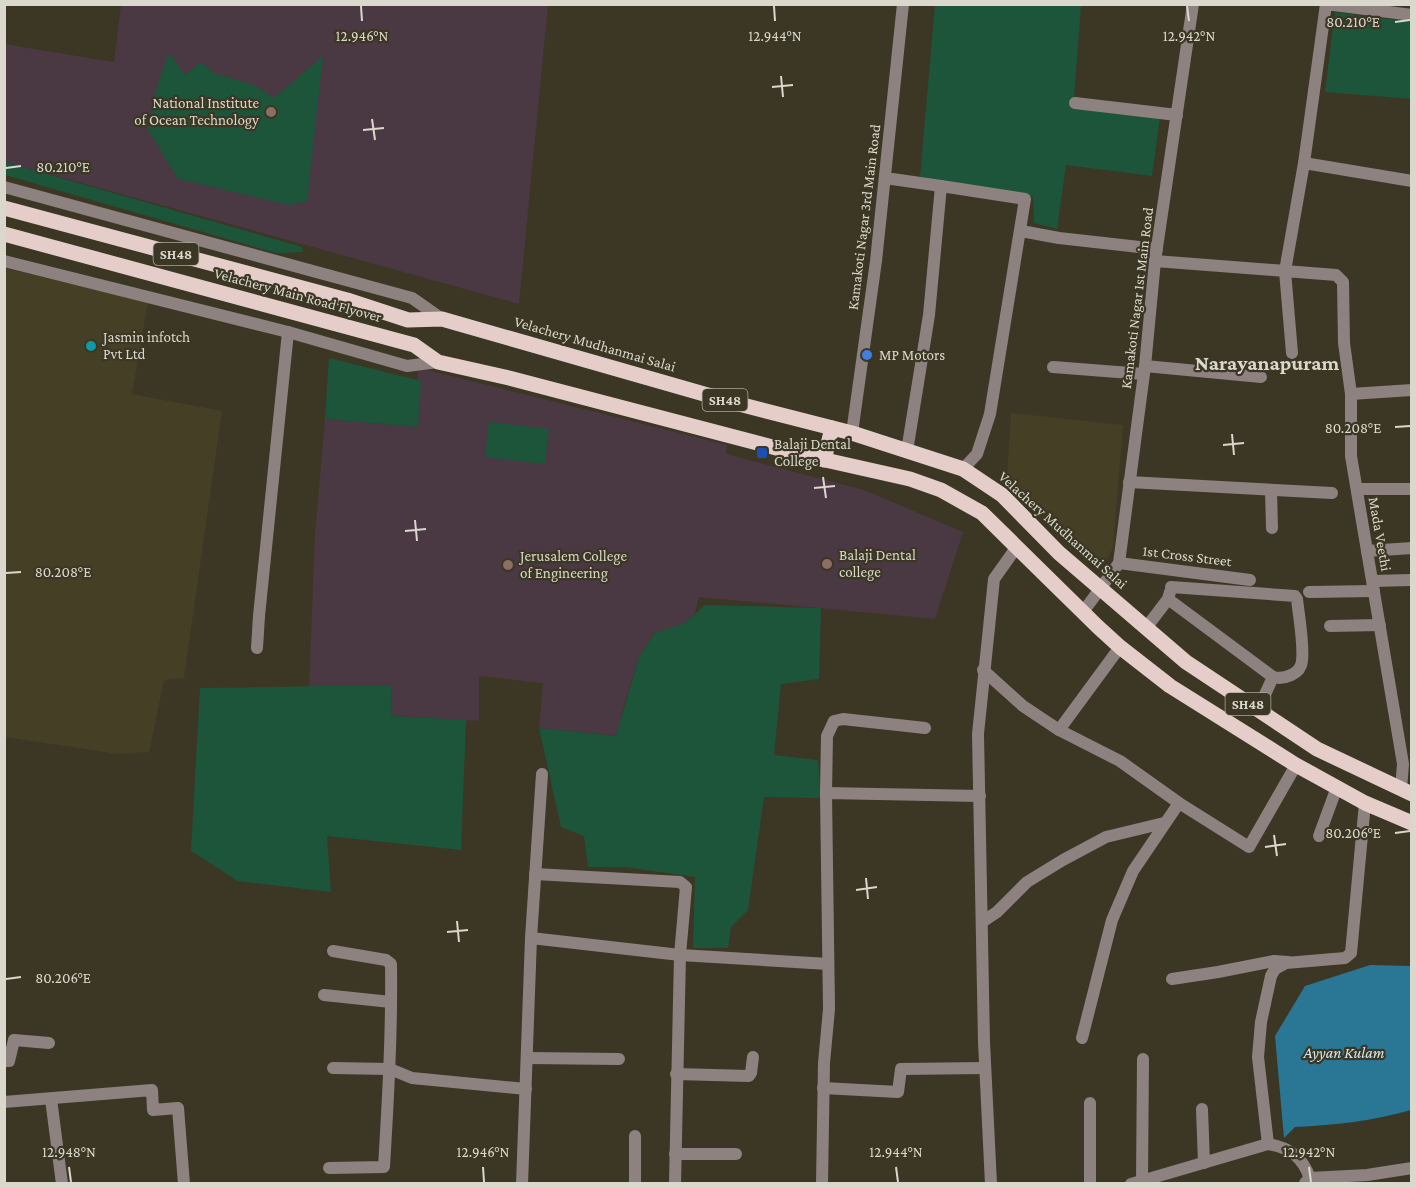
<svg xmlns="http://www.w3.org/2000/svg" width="1416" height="1188" viewBox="0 0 1416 1188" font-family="'Crimson Pro',serif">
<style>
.built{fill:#453f25}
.education{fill:#4a3842}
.green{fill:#1c553a}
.water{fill:#2a7695}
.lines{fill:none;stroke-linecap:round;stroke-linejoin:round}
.minor{stroke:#8e8280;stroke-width:12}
.tertiary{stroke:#8e8280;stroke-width:12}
.primary{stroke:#e5cdc9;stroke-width:15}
.ticks{fill:none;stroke:#dad8cc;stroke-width:2}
.education-dot{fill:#8d6e63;stroke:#3b3724;stroke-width:2}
.culture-dot{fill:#0f9aa8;stroke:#3b3724;stroke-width:2}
.shop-dot{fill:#3f7fe0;stroke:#3b3724;stroke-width:2}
.transit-dot{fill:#1a4fb4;stroke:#3b3724;stroke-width:2}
.labels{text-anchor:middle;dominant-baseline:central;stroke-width:4.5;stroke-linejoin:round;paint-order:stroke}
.shield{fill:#3b3724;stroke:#aaa89a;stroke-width:1.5}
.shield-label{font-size:14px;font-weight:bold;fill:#dad8cc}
.poi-label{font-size:15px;fill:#dad8cc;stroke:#3b3724;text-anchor:start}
.street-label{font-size:15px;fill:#dad8cc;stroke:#3b3724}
.water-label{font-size:16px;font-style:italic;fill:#d0e6f1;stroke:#3b3724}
.district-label{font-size:21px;font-weight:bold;fill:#dad8cc;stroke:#3b3724}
.ticks-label{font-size:15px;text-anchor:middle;fill:#dad8cc;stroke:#3b3724;stroke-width:4.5;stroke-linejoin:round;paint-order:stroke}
</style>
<rect width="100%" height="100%" fill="#3b3724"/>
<g class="built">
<path d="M4 268 148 302 132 394 222 411 184 678 164 680 149 752 118 754 5 737Z"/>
<path d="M1011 413 1123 425 1113 548 1104 564 1007 477Z"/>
</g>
<g class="education">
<path d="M121 5H548L519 304 5 162 4 44 114 62Z"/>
<path d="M419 368 727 445 726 454 864 490 963 532 935 619 699 597 691 630 655 633 639 657 621 716 620 733 616 736 539 728 543 683 479 676V721L391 716 392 685 309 688 315 534 325 419 408 426Z"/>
</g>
<g class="green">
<path d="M935 5H1081L1074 98 1161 110 1152 176 1066 165 1057 229 1034 223 1033 197 920 177Z"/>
<path d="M1335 12 1411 22V99L1325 92Z"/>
<path d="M169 53 185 75 201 62 214 73 254 85 274 98 323 56 307 201 289 205 178 179 148 130 157 86Z"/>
<path d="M5 162 302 247 303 252 276 253 5 175Z"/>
<path d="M329 358 421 381 418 427 325 419Z"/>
<path d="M489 422 549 429 545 464 485 457Z"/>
<path d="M705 605 821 608 819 679 781 684 774 755 818 760 821 798 764 797 748 910 731 927 728 948H693L695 877 625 867H588L584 836 561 827 539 728 616 736 639 657 655 633 685 623Z"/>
<path d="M392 685 391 716 466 720 461 850 327 836 331 892 238 881 191 851 200 688Z"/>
</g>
<path class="water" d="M1370 965 1411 966V1110C1373 1121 1335 1125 1295 1127L1284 1138 1275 1036 1305 986Z"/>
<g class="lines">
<g class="minor">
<path d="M1075 103 1177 115"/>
<path d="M1304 163 1326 4 1412 15"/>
<path d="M885 178 941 186"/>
<path d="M1021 231 1059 238 1157 249"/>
<path d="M1155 261 1285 271 1304 163 1412 181"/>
<path d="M1292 353 1285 271 1336 275 1343 282 1344 343 1351 394V456L1403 764 1401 789"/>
<path d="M1145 366 1261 377"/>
<path d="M1053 367 1143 374"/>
<path d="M1351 394 1412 390"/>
<path d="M852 433 876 261 903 4"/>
<path d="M907 451 929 315 941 186 1025 199 990 414 977 454 963 469"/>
<path d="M1129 482 1332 493"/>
<path d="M1357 489H1412"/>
<path d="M1271 490 1272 528"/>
<path d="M1367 551 1412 548"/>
<path d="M1119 563 1250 580"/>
<path d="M1373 581 1411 580"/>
<path d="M1171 587 1295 596 1297 599C1299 617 1304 644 1302 661 1301 674 1284 680 1273 677"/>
<path d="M1309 592 1374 591"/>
<path d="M1168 599 1273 677 1258 710"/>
<path d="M1083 612 1119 563 1145 366 1155 261 1193 4"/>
<path d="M1330 626 1380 625"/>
<path d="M1146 628 1168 599 1170 592"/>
<path d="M257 648 259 616 288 332"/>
<path d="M983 670 1023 706 1059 730 1120 647"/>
<path d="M1059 730 1120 761 1179 803 1249 847 1296 765"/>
<path d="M826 793 827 736 834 721 843 719 925 728"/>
<path d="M1319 836 1337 787"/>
<path d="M535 874 680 882 686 887 680 955 828 964"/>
<path d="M982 922 997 912 1027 882 1063 860 1106 837 1164 823"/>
<path d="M531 938 542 774"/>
<path d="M1172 979 1218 972 1274 961 1288 962"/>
<path d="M324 995 391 1002"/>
<path d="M1082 1038 1112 920 1133 871 1179 803"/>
<path d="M527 1058 619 1059"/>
<path d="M4 1061H9L14 1040 49 1043"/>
<path d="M333 1068 390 1069 412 1078 526 1089"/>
<path d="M676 1074 749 1076 751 1073 753 1057"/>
<path d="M823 1088 898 1092 901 1069 985 1068"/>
<path d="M51 1099 62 1184"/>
<path d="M4 1102 152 1090 153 1110 178 1108 184 1184"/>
<path d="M1202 1109 1204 1163"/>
<path d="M1268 1144 1258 1057 1261 1022 1271 976 1275 969 1286 963 1345 958 1351 953 1365 803"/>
<path d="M675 1154H736"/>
<path d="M329 1168 384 1167C388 1100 392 1032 391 964L386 960 333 951"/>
<path d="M1142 1180 1143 1059"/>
<path d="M522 1184 531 938 680 955 675 1184"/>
<path d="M635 1184V1136"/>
<path d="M822 1184 824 1063 829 1009 826 793 980 796"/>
<path d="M991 1184 984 1042 978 734 994 579 1016 548"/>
<path d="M1090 1184V1103"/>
</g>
<g class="tertiary">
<path d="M4 187 412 298 442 319"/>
<path d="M4 261 288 332 407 366 438 362"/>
<path d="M1305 1183 1310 1178 1367 1175 1412 1168"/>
<path d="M1131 1184 1268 1144C1291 1148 1302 1157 1310 1178"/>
</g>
<g class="primary">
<path d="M4 208 347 300 408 320 442 319 739 404 852 433 963 469 1002 495 1059 553 1186 662 1317 749 1412 794"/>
<path d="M4 234 414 345 438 362 509 378 803 455 910 479 941 490 982 513 1097 626 1120 647 1170 686 1296 765 1365 803 1412 823"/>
<path d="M824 460 832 428"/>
</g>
</g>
<path class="ticks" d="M361 6 362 21M774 6 775 21M1187 6 1189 21M1395 22 1410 20M781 76 783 97M772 87 793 85M372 119 375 140M363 130 384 128M6 168 21 166M1395 427 1410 426M1232 434 1234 455M1223 445 1244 443M823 477 826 498M814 488 835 486M415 520 417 541M405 531 426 529M6 573 21 572M1395 833 1410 831M1274 835 1277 856M1265 847 1286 844M866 878 868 899M856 890 877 887M457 921 459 942M447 932 468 930M6 979 21 977M69 1167 71 1182M483 1167 484 1182M896 1167 898 1182M1309 1167 1311 1182"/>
<g class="education-dot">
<circle cx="271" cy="112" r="6"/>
<circle cx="827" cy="564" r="6"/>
<circle cx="508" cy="565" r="6"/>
</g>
<circle class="culture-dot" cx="91" cy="346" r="6"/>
<circle class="shop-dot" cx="867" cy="355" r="6"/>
<rect class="transit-dot" x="756" y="447" width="12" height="12" rx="3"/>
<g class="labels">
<g class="shield">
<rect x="153.5" y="243" width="45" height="22" rx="4.5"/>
<rect x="702.5" y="389" width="45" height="22" rx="4.5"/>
<rect x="1225.5" y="693" width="45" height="22" rx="4.5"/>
</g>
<g class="shield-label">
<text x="176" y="254">SH48</text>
<text x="725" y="400">SH48</text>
<text x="1248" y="704">SH48</text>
</g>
<g class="poi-label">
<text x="259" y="103" text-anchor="end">National Institute<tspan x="259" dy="17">of Ocean Technology</tspan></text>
<text x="103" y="337">Jasmin infotch<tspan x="103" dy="17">Pvt Ltd</tspan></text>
<text x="879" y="355">MP Motors</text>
<text x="774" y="444">Balaji Dental<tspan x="774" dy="17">College</tspan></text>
<text x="839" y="555">Balaji Dental<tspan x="839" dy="17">college</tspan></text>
<text x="520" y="556">Jerusalem College<tspan x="520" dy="17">of Engineering</tspan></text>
</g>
<g class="street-label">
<text transform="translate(864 217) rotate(-83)">Kamakoti Nagar 3rd Main Road</text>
<text transform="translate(298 295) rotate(15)">Velachery Main Road Flyover</text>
<text transform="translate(1137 298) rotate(-83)">Kamakoti Nagar 1st Main Road</text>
<text transform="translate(595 344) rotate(16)">Velachery Mudhanmai Salai</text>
<text transform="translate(1063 530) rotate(42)">Velachery Mudhanmai Salai</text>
<text transform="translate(1380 534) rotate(80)">Mada Veethi</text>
<text transform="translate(1187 556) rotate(7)">1st Cross Street</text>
</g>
<g class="water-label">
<text x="1344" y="1052">Ayyan Kulam</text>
</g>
<g class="district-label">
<text x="1267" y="363">Narayanapuram</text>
</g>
</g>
<g class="ticks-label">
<text x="1353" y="27">80.210°E</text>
<text x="362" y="41">12.946°N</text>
<text x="775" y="41">12.944°N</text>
<text x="1189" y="41">12.942°N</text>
<text x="63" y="172">80.210°E</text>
<text x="1353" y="433">80.208°E</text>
<text x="63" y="577">80.208°E</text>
<text x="1353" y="838">80.206°E</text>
<text x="63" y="983">80.206°E</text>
<text x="69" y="1157">12.948°N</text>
<text x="483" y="1157">12.946°N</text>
<text x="896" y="1157">12.944°N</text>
<text x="1309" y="1157">12.942°N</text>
</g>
<rect width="1416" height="1188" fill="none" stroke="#dad8cc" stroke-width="12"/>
</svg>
